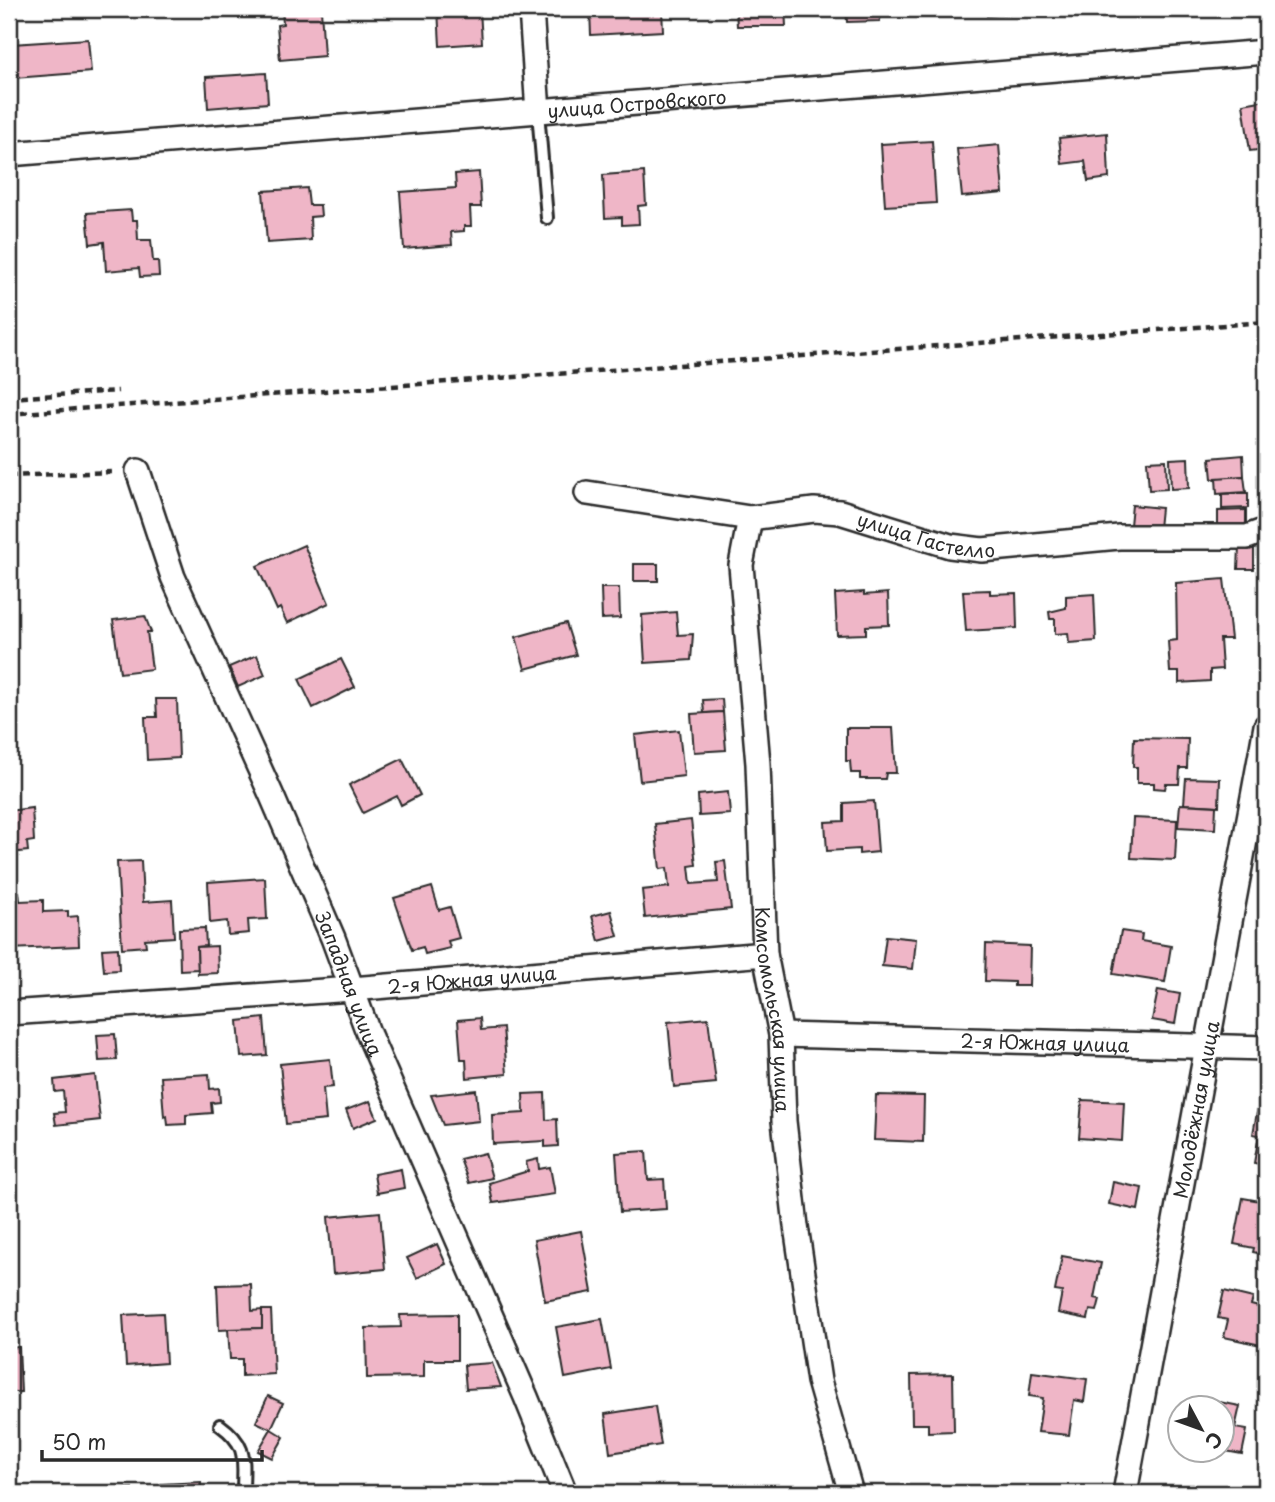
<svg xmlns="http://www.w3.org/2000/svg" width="1275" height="1502" viewBox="0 0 1275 1502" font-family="'Playpen Sans',sans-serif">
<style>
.building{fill:#efb6c7;stroke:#2b2b2b;stroke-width:2}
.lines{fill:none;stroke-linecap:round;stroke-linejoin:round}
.lane-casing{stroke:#2b2b2b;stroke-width:16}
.street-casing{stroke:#2b2b2b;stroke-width:28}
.path{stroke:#2b2b2b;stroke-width:4.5;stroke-dasharray:7 5;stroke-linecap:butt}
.lane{stroke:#fff;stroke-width:10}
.street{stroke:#fff;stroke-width:23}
.labels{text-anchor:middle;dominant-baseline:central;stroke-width:6;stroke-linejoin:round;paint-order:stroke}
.street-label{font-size:19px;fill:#2b2b2b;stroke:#fff}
</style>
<rect width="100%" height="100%" fill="#fff"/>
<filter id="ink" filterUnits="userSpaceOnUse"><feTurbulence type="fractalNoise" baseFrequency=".0143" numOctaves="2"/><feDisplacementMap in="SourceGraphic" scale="14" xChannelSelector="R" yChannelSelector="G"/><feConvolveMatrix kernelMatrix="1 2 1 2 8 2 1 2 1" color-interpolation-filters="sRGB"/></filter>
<g filter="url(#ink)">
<g class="building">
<path d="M282 9H321L324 56 280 60 277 25 283 24Z"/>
<path d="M438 9H480L482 43 440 46Z"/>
<path d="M590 9H662L663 31 591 35Z"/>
<path d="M736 9H785L786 26H737Z"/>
<path d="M846 9H879L880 21 847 22Z"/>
<path d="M986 9H1034V12L987 16Z"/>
<path d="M1094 9H1140V16L1094 18Z"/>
<path d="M88 39 91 72 15 78 12 44Z"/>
<path d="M266 73 268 103 208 108 206 77Z"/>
<path d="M1266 100V149L1250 151 1243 104Z"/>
<path d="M1107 133 1109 178 1088 181 1085 161 1062 164 1059 138Z"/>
<path d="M932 141 936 203 885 206 881 144Z"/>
<path d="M999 145 1003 193 962 197 957 149Z"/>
<path d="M479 172 481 207H470L471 226H464V231L451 232 452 245 404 249 400 192 456 188 455 174Z"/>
<path d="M644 172 646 205 638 206 639 224 622 225V217L605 218 603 175Z"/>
<path d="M307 188 309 205H320L321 216 310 217 311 240 267 243 263 191Z"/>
<path d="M131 210 132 220H137L138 240H151L153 261H158L159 276 140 277 139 268 106 271 104 242 90 244 87 213Z"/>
<path d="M1243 455 1244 476 1212 479 1210 458Z"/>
<path d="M1188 458 1189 488 1171 489 1170 459Z"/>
<path d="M1166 460 1167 489 1149 490 1147 461Z"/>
<path d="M1244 476 1246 492 1217 494 1216 478Z"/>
<path d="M1248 493V508L1222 509V494Z"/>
<path d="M1132 505 1161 508 1159 528 1130 525Z"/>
<path d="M1246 510V529H1218V511Z"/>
<path d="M304 545 329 603 287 623 280 608 277 610 257 566Z"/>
<path d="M1239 547H1254V569H1238Z"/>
<rect x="634" y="564" width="24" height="17"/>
<path d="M1224 579 1231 639H1220L1222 669 1210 670V681L1179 683V672H1170L1168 641 1177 640 1176 583Z"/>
<path d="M601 588H619L620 618 602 619Z"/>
<path d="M990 590V594L1016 593 1017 628 966 631 963 591Z"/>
<path d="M864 592V595L888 593 889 625 866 626V634L837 635 835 594Z"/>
<path d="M1094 594 1096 641 1069 643 1068 633 1055 634V619H1050L1049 612 1066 608V596Z"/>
<path d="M676 612 678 635 693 634 691 660 645 663 642 615Z"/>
<path d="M145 616 151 632H147L152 669 120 673 113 620Z"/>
<path d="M566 623 576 655 525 669 516 637Z"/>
<path d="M257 655 265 675 238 687 229 667Z"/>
<path d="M341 659 355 687 313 708 299 679Z"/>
<path d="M156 699H177L179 758 147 760 145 717H157Z"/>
<path d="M722 699 723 712 704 713 703 700Z"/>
<path d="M723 712 726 750 694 752 691 714Z"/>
<path d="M846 728H893L896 773H886L885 779H860V773H851L850 761H846Z"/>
<path d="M679 730 684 776 640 781 635 735Z"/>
<path d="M1134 738 1188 739 1187 768H1180L1179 784H1166L1165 789 1154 788V783H1137V767H1133Z"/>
<path d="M402 759 420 795 401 805 397 796 363 813 349 785Z"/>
<path d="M1186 778 1220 779 1219 806 1184 804Z"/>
<path d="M728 792 730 814 699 816 698 795Z"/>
<path d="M874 801 878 852 859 854V849L827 851 825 822 844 821V803Z"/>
<path d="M1180 804 1216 806 1215 829 1178 827Z"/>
<path d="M32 808 34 841 27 842 28 851 9 853V811Z"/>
<path d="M1133 818 1177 820 1175 860 1131 858Z"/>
<path d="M691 820 696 865 689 866 691 884 718 882 716 862 725 861 731 909 645 918 642 890 669 887 667 868 660 869 655 824Z"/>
<path d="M141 861 143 902 172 900 174 937 145 939 146 946 122 948 117 862Z"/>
<path d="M265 878 267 919 248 920 249 933 228 935 227 921 210 923 208 882Z"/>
<path d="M432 887 439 910 450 907 459 938 448 941 450 948 425 954 423 947 412 950 394 898Z"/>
<path d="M9 892H19L20 901 43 900V912L68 911V917L78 916 79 946 9 949Z"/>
<path d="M611 911 618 936 599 941 592 916Z"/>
<path d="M205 928 206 946 197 947 198 969 180 970 179 929Z"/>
<path d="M1121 931 1142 934 1141 941 1171 946 1165 982 1113 974Z"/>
<path d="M886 936 916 939 913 969 882 966Z"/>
<path d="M986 944 1030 946 1029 986H1014V982L985 981Z"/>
<path d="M217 946 218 973 198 974 197 947Z"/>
<path d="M118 948 119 970 104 971 102 949Z"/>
<path d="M1158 990 1180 994 1175 1024 1152 1020Z"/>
<path d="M264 1018 267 1055 241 1057 238 1021Z"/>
<path d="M480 1018 481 1030 503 1028 507 1074 467 1078 466 1059H461L458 1020Z"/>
<path d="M708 1018 716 1083 674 1087 668 1022Z"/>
<path d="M115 1034 117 1060 99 1061 97 1035Z"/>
<path d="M330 1059 333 1087 323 1088 326 1120 286 1124 280 1064Z"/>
<path d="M209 1074 210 1089 219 1088 220 1102 211 1103 212 1113 186 1115V1124L168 1125 167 1116 164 1117 161 1077Z"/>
<path d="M95 1075 100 1120 56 1125 54 1113 65 1112 63 1091 55 1092 54 1080Z"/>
<path d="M476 1090 479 1121 443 1125 431 1095Z"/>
<path d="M545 1093 546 1120 557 1119 558 1146 545 1147V1141L493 1144 492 1115 524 1113 523 1094Z"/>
<path d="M876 1095 924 1096 923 1142 874 1140Z"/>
<path d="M1082 1100 1124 1102 1122 1141 1079 1138Z"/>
<path d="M370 1101 377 1118 353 1128 346 1110Z"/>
<path d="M1258 1107 1266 1109V1165L1254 1163 1259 1135 1253 1134Z"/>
<path d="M646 1151 648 1180 664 1179 666 1209 620 1212 616 1153Z"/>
<path d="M485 1153 492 1178 469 1183 460 1159Z"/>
<path d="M538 1159 539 1169 550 1167 555 1194 493 1203 489 1183 528 1171 526 1162Z"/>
<path d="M401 1169 404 1188 377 1193 374 1174Z"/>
<path d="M1113 1182 1142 1188 1138 1210 1109 1204Z"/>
<path d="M1243 1198 1266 1202V1255L1253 1252 1254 1248 1234 1244Z"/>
<path d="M380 1212 385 1269 333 1274 328 1217Z"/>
<path d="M581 1231 592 1292 545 1301 534 1240Z"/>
<path d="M9 1236 15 1306H9Z"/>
<path d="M437 1244 446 1264 417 1278 407 1258Z"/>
<path d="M1062 1256 1101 1263 1094 1298 1100 1299 1097 1311 1090 1310 1088 1319 1058 1313 1062 1292 1055 1291Z"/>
<path d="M251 1284 252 1311 262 1310V1328L219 1330 217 1285Z"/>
<path d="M1224 1291 1253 1298 1251 1305 1266 1309 1261 1345 1224 1337 1228 1320 1218 1318Z"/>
<path d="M262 1310H271L274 1374 242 1376V1359H230L228 1329 262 1328Z"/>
<path d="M163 1313 166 1363 126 1366 123 1315Z"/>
<path d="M457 1314V1360H424V1377L367 1378 366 1328 401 1327 400 1315Z"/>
<path d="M602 1319 611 1369 565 1378 556 1327Z"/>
<path d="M19 1347 21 1392H9V1348Z"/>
<path d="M492 1363 501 1387 466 1389 464 1365Z"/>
<path d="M1032 1372 1087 1379 1084 1402 1074 1400 1069 1435 1038 1432 1043 1398 1029 1396Z"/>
<path d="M953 1374 954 1431 928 1432V1424H912L911 1375Z"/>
<path d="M268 1396 283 1403 271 1429 256 1422Z"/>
<path d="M1204 1399 1240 1406 1235 1428 1247 1430 1242 1454 1220 1450 1222 1408H1202Z"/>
<path d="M655 1406 661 1445 610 1453 605 1414Z"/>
<path d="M271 1429 284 1437 272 1458 258 1451Z"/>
<path d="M201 1482V1493H161V1484Z"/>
<path d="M132 1488V1493H81V1490Z"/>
<path d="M688 1488 689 1491 699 1488 701 1493H669Z"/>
</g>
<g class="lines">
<g class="lane-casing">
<g id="lane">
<path d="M538 112 547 218"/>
<path d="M220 1425C249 1446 243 1460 243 1493"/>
</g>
</g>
<g class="street-casing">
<g id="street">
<path d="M531 9 538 112"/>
<path id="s1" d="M9 154 1266 52"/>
<path id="s2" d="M138 471 173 577 271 794 333 938 369 1035 526 1397 565 1493"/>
<path id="s3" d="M587 493 750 518 814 510 840 512 950 546 982 550 1119 537H1247L1266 530"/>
<path id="s4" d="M750 518 741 565 758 764 765 954 781 1035 784 1121 796 1226 819 1381 851 1493"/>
<path id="s5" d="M9 1013 352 989 765 954"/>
<path id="s6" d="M781 1035 1266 1048"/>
<path id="s7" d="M1125 1493 1266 726"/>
</g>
</g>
<g class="path">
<path d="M9 398 118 391"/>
<path d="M9 414 1266 322"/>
<path d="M9 476 113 472"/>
</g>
<use href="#lane" class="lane"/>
<use href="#street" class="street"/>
</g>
</g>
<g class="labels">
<g class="street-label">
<text stroke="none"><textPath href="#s1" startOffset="630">улица Островского</textPath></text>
<text stroke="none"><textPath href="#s3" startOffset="345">улица Гастелло</textPath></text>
<text stroke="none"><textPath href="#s5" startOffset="464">2-я Южная улица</textPath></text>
<text stroke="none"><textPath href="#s2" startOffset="555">Западная улица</textPath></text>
<text stroke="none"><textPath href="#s4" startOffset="494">Комсомольская улица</textPath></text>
<text stroke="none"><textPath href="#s6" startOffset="264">2-я Южная улица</textPath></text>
<text stroke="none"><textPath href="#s7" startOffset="390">Молодёжная улица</textPath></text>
</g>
</g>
<rect width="1275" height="1502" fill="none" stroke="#fff" stroke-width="35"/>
<rect x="18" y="18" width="1240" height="1467" fill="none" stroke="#2b2b2b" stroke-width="2.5" filter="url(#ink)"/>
<g transform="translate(1201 1429) rotate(131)"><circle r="33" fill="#ffffff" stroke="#aaaaaa" stroke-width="2"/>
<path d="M0-5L12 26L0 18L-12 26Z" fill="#2b2b2b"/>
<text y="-10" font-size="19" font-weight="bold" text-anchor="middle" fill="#2b2b2b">С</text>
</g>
<path d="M42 1450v10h220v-10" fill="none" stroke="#2b2b2b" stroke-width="3.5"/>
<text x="52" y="1450" font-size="21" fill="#2b2b2b" stroke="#ffffff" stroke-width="5" paint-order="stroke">50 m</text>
</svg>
